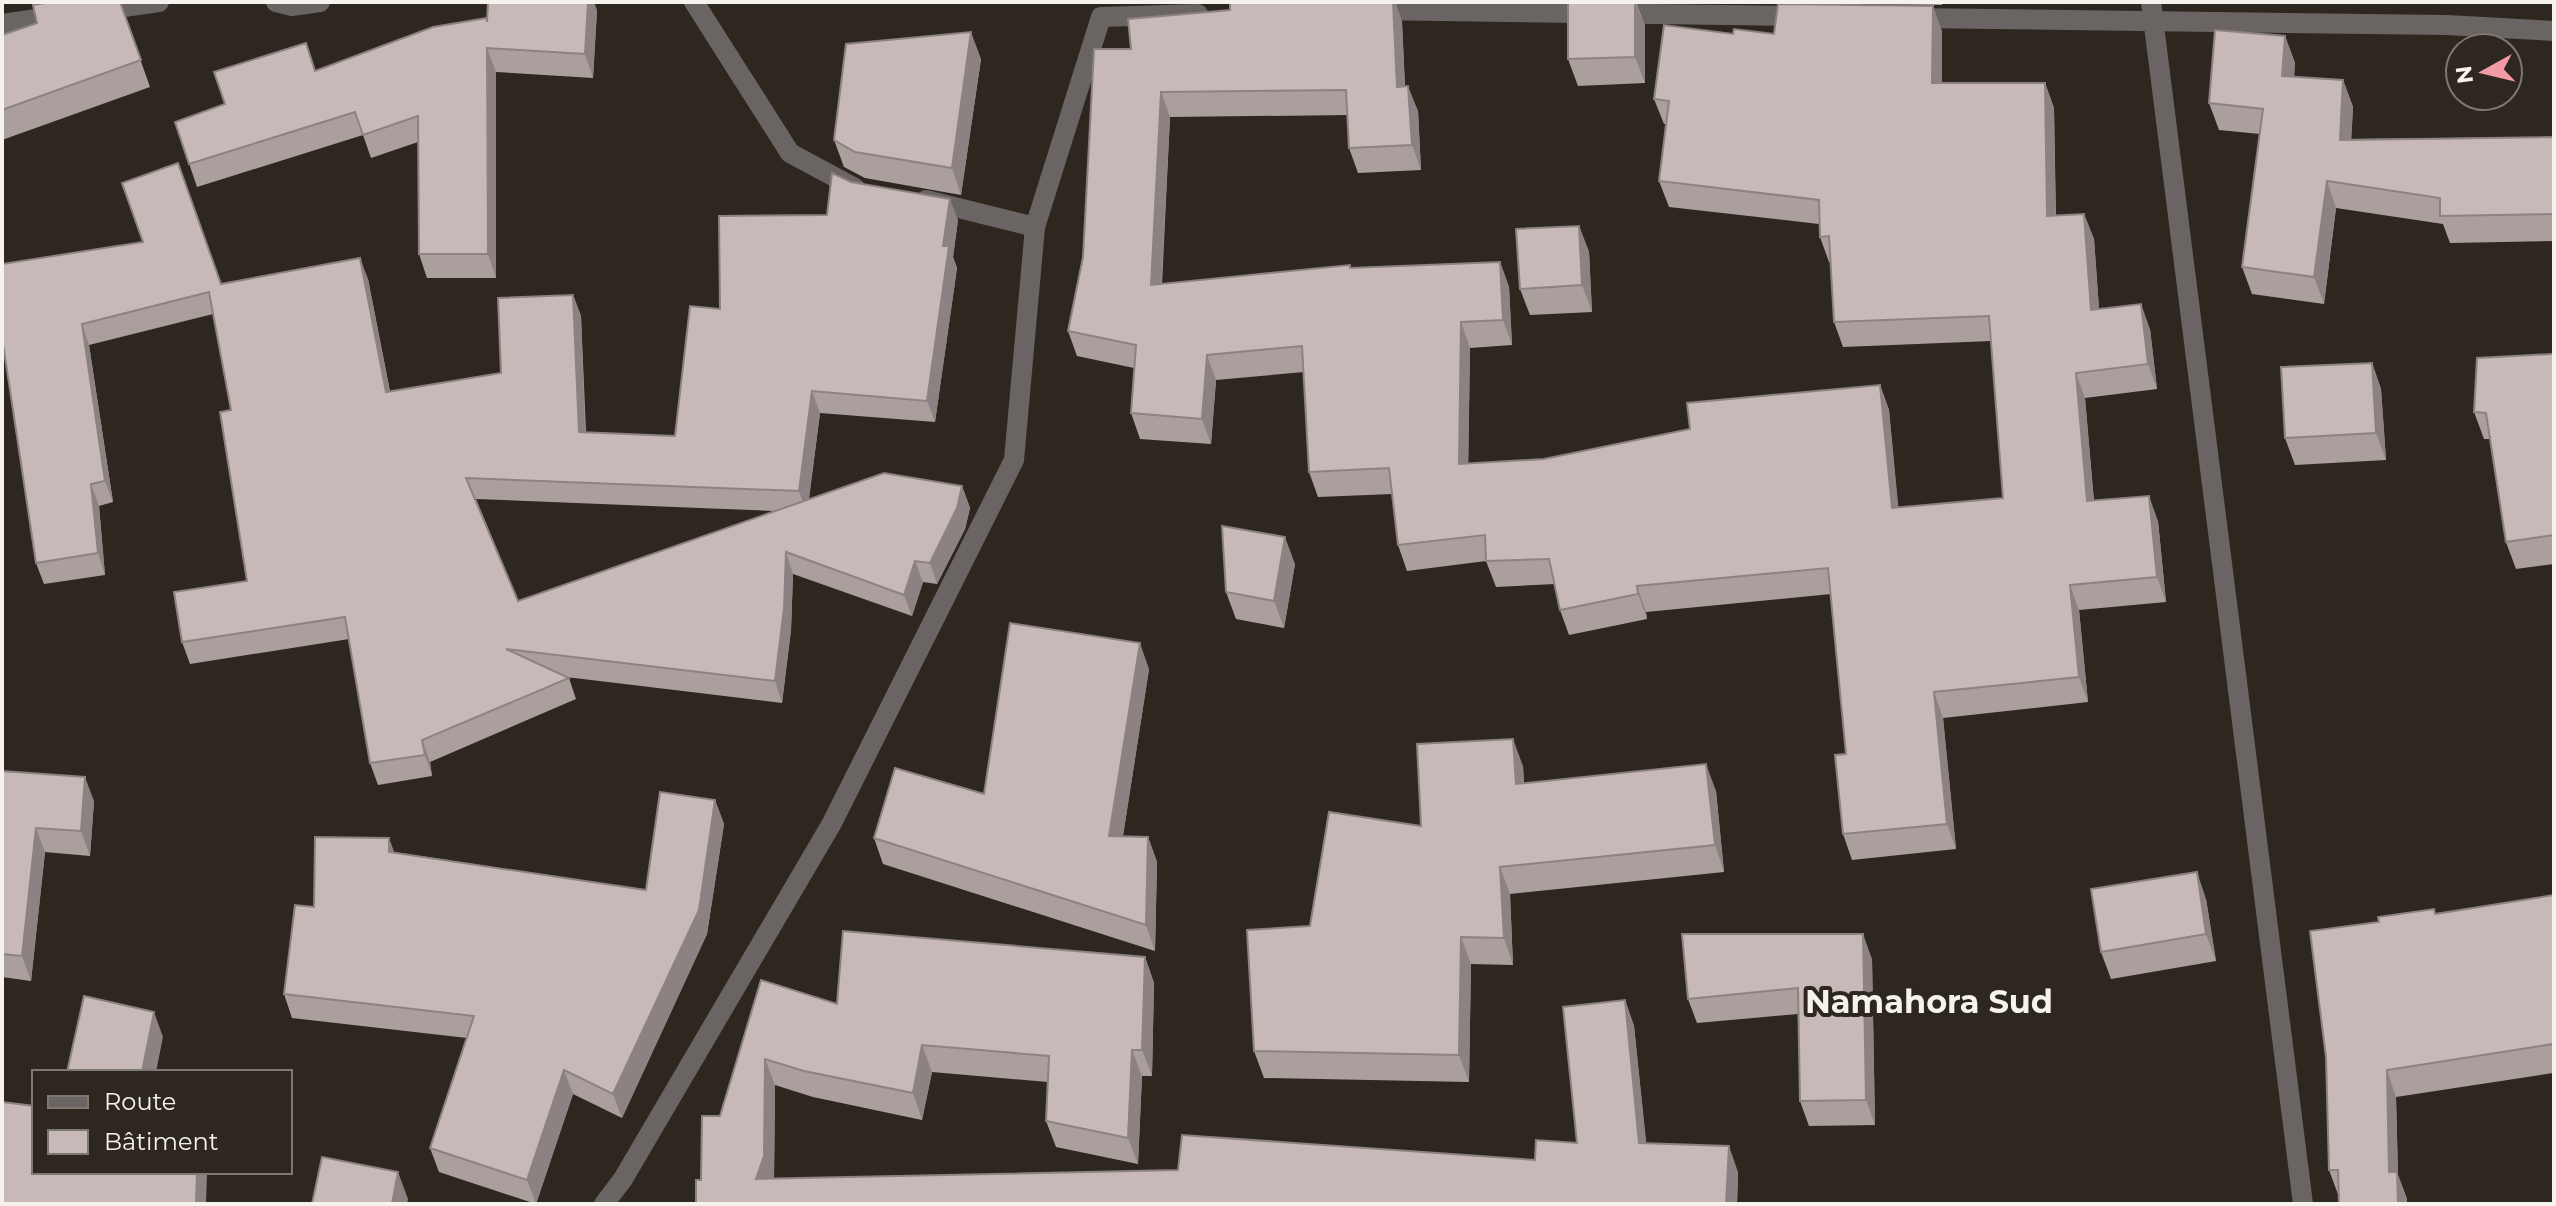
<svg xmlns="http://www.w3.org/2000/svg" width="2556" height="1206" viewBox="0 0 2556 1206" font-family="Montserrat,sans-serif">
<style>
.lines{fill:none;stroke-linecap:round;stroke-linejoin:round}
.minor{stroke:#6a6463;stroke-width:20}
.wall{fill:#ab9f9e;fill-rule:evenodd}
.shaded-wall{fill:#8b8281}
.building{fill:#c7b9b8;stroke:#8b8281;stroke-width:2}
.labels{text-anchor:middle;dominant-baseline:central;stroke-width:8;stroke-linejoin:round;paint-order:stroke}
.district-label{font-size:32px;font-weight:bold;fill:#f6f2ed;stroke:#2d271f}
</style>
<rect width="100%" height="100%" fill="#2d271f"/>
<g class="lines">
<g class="minor">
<path d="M276 2 292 6 320 2"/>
<path d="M694 2 790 153 855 188"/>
<path d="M2151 2 2303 1204"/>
<path d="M1370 10 1802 16"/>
<path d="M96 11 159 2"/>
<path d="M1910 18 2447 25 2554 31"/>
<path d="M2 24 64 15"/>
<path d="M926 200 1035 227"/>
<path d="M604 1204 623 1179 832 823 1014 460 1035 227 1101 17 1198 14"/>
</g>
</g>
<g class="wall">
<path d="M34 2H120L150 87 2 140V35L37 23Z"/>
<path d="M1230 2H1395L1402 22 1405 86 1418 111 1421 170 1358 173 1349 148 1348 115 1170 117 1162 284 1351 268 1500 262 1509 287 1512 345 1470 348 1468 464 1544 459 1690 429 1880 385 1889 410 1898 508 2003 498 1991 341 1843 347 1834 322 1831 262H1829L1820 237 1819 224 1669 207 1659 181 1666 124H1664L1654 99 1733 34 1942 31V83H2045L2054 108 2056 216 2084 214 2094 239 2099 309 2150 329 2157 389 2085 398 2094 501 2158 521 2166 602 2079 610 2088 702 1943 718 1956 849 1852 860 1843 834 1846 754 1831 594 1646 612 1647 619 1569 635 1560 610 1555 584 1496 587 1486 561 1407 571 1398 545 1392 494 1318 497 1309 472 1304 372 1216 380 1211 444 1140 439 1131 413 1134 368 1077 356 1068 331 1131 49 1230 10Z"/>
<path d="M1568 2H1636L1645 26V83L1578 86 1568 59Z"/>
<path d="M1790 2H1942V5L1790 3Z"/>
<path d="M597 10 593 78 496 72V278H427L419 254 418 142 371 158 363 135 197 187 175 122 316 70Z"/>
<path d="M2285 36 2295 63 2294 77 2343 80 2353 107 2351 139 2554 137V241L2450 243 2443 224 2336 208 2324 304 2252 294 2242 267 2260 134 2219 130 2209 103Z"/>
<path d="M981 59 961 195 865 178 844 167 834 140Z"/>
<path d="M851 182 958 220 953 257 957 268 935 422 820 413 809 499 962 486 970 508 965 529 937 584 923 582 912 616 793 574 791 630 782 703 566 677 569 678 576 699 430 762 432 776 378 785 370 763 349 639 190 664 182 642 247 581 231 410 213 314 89 345 113 502 99 506 105 575 44 584 36 563 2 337 143 242 221 284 368 279 390 391 501 373 573 295 581 316 586 432 675 436 720 309 827 215ZM476 499 774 511 518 601Z"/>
<path d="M1579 226 1589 252 1592 312 1530 315 1520 289Z"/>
<path d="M2554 354V564L2516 569 2506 542 2490 439H2484L2474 412Z"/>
<path d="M2372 363 2381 389 2386 460 2295 465 2285 438Z"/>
<path d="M1295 564 1284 628 1236 619 1226 592Z"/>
<path d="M1149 669 1123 836 1148 837 1157 862 1155 951 883 864 874 838 984 794Z"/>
<path d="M1523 766 1524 783 1716 791 1724 872 1510 894 1513 965 1471 964 1469 1082 1264 1078 1254 1051 1310 926 1421 826Z"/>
<path d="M2 771 94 801 90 856 45 852 31 981 2 977Z"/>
<path d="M715 800 724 824 707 934 622 1118 573 1094 536 1204 439 1172 430 1148 467 1038 292 1018 284 994 314 907 394 852 646 890Z"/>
<path d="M2554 895 2553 1073 2396 1097 2398 1175 2407 1199V1204H2339V1197L2329 1170 2379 922 2434 909 2435 914Z"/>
<path d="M2206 899 2216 961 2111 979 2101 952Z"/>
<path d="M1145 957 1154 983 1152 1076H1142L1138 1164 1056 1147 1046 1121 1048 1082 932 1072 922 1120 813 1097 775 1085 774 1179 1178 1170 1535 1160 1577 1143 1625 1000 1634 1026 1646 1143 1738 1172 1737 1204H696L720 1116 761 980 837 1004Z"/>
<path d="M1872 959 1875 1125 1809 1126 1800 1101 1798 1014 1697 1023 1688 999Z"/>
</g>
<g class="shaded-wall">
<path d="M588 2H594L597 10 593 78 585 54Z"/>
<path d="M1393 2H1395L1402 22 1406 112 1397 87Z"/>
<path d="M1635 2 1645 26V83L1635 57Z"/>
<path d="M1933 6 1942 31V109L1932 83Z"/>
<path d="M971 32 981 59 961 195 952 168Z"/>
<path d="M2285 36 2295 63 2292 103 2282 76Z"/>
<path d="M487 48 496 72V278L488 254Z"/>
<path d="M2343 80 2353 107 2350 167 2340 140Z"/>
<path d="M2045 83 2054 108 2056 242 2047 216Z"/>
<path d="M1408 86 1418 111 1421 170 1412 145Z"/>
<path d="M1161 92 1170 117 1160 310 1151 285Z"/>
<path d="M2327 181 2336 208 2324 304 2314 277Z"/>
<path d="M950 199 958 220 953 257 957 268 935 422 927 401 943 246Z"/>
<path d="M2084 214 2094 239 2101 335 2091 310Z"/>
<path d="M1579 226 1589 252 1592 312 1582 285Z"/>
<path d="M360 258 368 279 394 413 386 392Z"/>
<path d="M1500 262 1509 287 1512 345 1503 320Z"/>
<path d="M573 295 581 316 586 453 579 432Z"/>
<path d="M2141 304 2150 329 2157 389 2148 364Z"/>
<path d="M1461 322 1470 348 1468 490 1459 464Z"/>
<path d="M82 324 89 345 113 502 105 481Z"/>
<path d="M1207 355 1216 380 1211 444 1202 419Z"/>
<path d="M2372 363 2381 389 2386 460 2376 433Z"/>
<path d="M2076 373 2085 398 2096 527 2087 501Z"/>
<path d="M1880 385 1889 410 1901 534 1892 508Z"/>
<path d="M812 391 820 413 807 513 799 491Z"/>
<path d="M91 484 99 506 105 575 98 553Z"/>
<path d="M962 486 970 508 965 529 937 584 930 563Z"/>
<path d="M2149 496 2158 521 2166 602 2157 577Z"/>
<path d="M1285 537 1295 564 1284 628 1274 601Z"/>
<path d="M786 552 793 574 791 630 782 703 775 681Z"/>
<path d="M915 561 923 582 912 616 904 595Z"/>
<path d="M2070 585 2079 610 2088 702 2079 677Z"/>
<path d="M1637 586 1646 612 1647 619 1638 594Z"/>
<path d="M1140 643 1149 669 1119 861 1109 836Z"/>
<path d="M1934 692 1943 718 1956 849 1947 824Z"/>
<path d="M1513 739 1523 766 1525 811 1516 784Z"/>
<path d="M422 740 430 762 432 776 425 755Z"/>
<path d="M1706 764 1716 791 1724 872 1715 845Z"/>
<path d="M85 777 94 801 90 856 81 831Z"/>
<path d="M715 800 724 824 707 934 622 1118 613 1094Z"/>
<path d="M36 828 45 852 31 981 22 956Z"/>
<path d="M1148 837 1157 862 1155 951 1146 925Z"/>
<path d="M389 838 398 862 389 852Z"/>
<path d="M1500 867 1510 894 1513 965 1504 938Z"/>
<path d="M2197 872 2206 899 2216 961 2206 934Z"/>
<path d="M1863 934 1872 959 1875 1125 1866 1100Z"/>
<path d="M1461 937 1471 964 1469 1082 1459 1055Z"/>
<path d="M1145 957 1154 983 1152 1076 1142 1050Z"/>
<path d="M1625 1000 1634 1026 1649 1169 1639 1143Z"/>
<path d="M154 1012 163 1037 156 1072H142Z"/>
<path d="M922 1045 932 1072 922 1120 913 1093Z"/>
<path d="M1132 1050 1142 1076 1138 1164 1128 1138Z"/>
<path d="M765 1059 775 1085 774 1182 756 1179Z"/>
<path d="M564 1070 573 1094 536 1204 527 1180Z"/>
<path d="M2387 1070 2396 1097 2398 1175 2407 1199V1204H2398L2389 1172Z"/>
<path d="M1729 1146 1738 1172 1737 1204H1726Z"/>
<path d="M197 1172H207V1174L206 1204H196Z"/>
<path d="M398 1172 408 1199 407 1204H392Z"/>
</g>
<g class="building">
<path d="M51 2H120L141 60 2 110V35L37 23 33 5Z"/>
<path d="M488 2H588L585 54 487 48 488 254H419L418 116 363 135 355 112 189 164 175 122 225 104 214 72 306 43 315 71 433 27 487 18V22Z"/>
<path d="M1230 2H1393L1397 87 1408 86 1412 145 1349 148 1346 90 1161 92 1151 285 1350 265V268L1500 262 1503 320 1461 322 1459 464 1544 459 1690 429 1687 403 1880 385 1892 508 2003 498 1989 316 1834 322 1829 236 1820 237 1819 200 1659 181 1669 101 1654 99 1664 25 1733 34 1734 29 1774 34 1778 4 1933 6 1932 83H2045L2047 216 2084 214 2091 310 2141 304 2148 364 2076 373 2087 501 2149 496 2157 577 2070 585 2079 677 1934 692 1947 824 1843 834 1835 755 1846 754 1828 568 1637 586 1638 594 1560 610 1549 559 1486 561 1485 535 1398 545 1389 468 1309 472 1302 346 1207 355 1202 419 1131 413 1136 345 1068 331 1083 257 1094 49H1131L1128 19 1230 10Z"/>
<path d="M1568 2H1635V57L1568 59Z"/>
<path d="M2215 30 2285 36 2282 76 2343 80 2340 140 2554 137V214L2440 216V198L2327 181 2314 277 2242 267 2263 109 2209 103Z"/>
<path d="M971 32 952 168 855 152 834 140 846 44Z"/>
<path d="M178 163 221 284 360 258 386 392 501 373 498 298 573 295 579 432 675 436 690 306 720 309 719 216 827 215 832 173 851 182 950 199 943 246H949L927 401 812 391 799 491 466 478 518 601 884 473 962 486 957 508 930 563 915 561 904 595 786 552 784 608 775 681 506 649 569 678 422 740 425 755 370 763 345 617 182 642 174 592 247 581 220 412 231 410 209 292 82 324 105 481 91 484 98 553 36 563 2 337V264L143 242 122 183Z"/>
<path d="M1579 226 1582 285 1520 289 1516 229Z"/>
<path d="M2552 354H2554V535L2506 542 2486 413 2474 412 2477 358Z"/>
<path d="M2372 363 2376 433 2285 438 2281 367Z"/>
<path d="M1222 526 1285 537 1274 601 1226 592Z"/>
<path d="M1010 623 1140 643 1109 836 1148 837 1146 925 874 838 895 768 984 794Z"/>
<path d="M1513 739 1516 784 1706 764 1715 845 1500 867 1504 938 1461 937 1459 1055 1254 1051 1247 930 1310 926 1329 812 1421 826 1417 744Z"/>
<path d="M2 771 85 777 81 831 36 828 22 956 2 954Z"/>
<path d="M660 792 715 800 699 910 613 1094 564 1070 527 1180 430 1148 474 1016 284 994 295 905 314 907 315 837 389 838V852L646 890Z"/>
<path d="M2197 872 2206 934 2101 952 2091 889Z"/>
<path d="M2554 895V1158L2553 1044 2387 1070 2389 1172H2397L2398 1204H2339L2338 1170H2329L2326 1057 2310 931 2379 922 2378 917 2434 909 2435 914Z"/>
<path d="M843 931 1145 957 1142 1050H1132L1128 1138 1046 1121 1049 1056 922 1045 913 1093 804 1071 765 1059 764 1156 756 1179 1178 1170 1182 1135 1535 1160 1536 1140 1577 1143 1563 1007 1625 1000 1639 1143 1729 1146 1726 1204H696V1180H701L702 1116H720L761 980 837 1004Z"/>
<path d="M1682 934H1863L1866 1100 1800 1101 1798 988 1688 999Z"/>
<path d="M84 996 154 1012 142 1072H67Z"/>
<path d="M2 1102 34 1106V1172H197L196 1204H2Z"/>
<path d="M322 1157 398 1172 392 1204H312Z"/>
</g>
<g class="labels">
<g class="district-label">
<text x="1929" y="1001">Namahora Sud</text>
</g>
</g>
<rect width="2556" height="1206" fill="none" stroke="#f6f2ed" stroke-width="8"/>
<rect x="32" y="1070" width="260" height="104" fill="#2d271f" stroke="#7d7871" stroke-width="2"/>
<rect x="48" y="1096" width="40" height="12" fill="#6a6463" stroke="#7d7871" stroke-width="2"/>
<text x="104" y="1110" font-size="24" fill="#f6f2ed">Route</text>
<rect x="48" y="1130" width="40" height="24" fill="#c7b9b8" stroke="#7d7871" stroke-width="2"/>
<text x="104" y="1150" font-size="24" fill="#f6f2ed">Bâtiment</text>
<g transform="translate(2484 72) rotate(262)"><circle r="38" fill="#2d271f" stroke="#7d7871" stroke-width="2"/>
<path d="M0-6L14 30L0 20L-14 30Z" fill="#f39aa7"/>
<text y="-12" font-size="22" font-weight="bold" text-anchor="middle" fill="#f6f2ed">N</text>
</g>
</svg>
